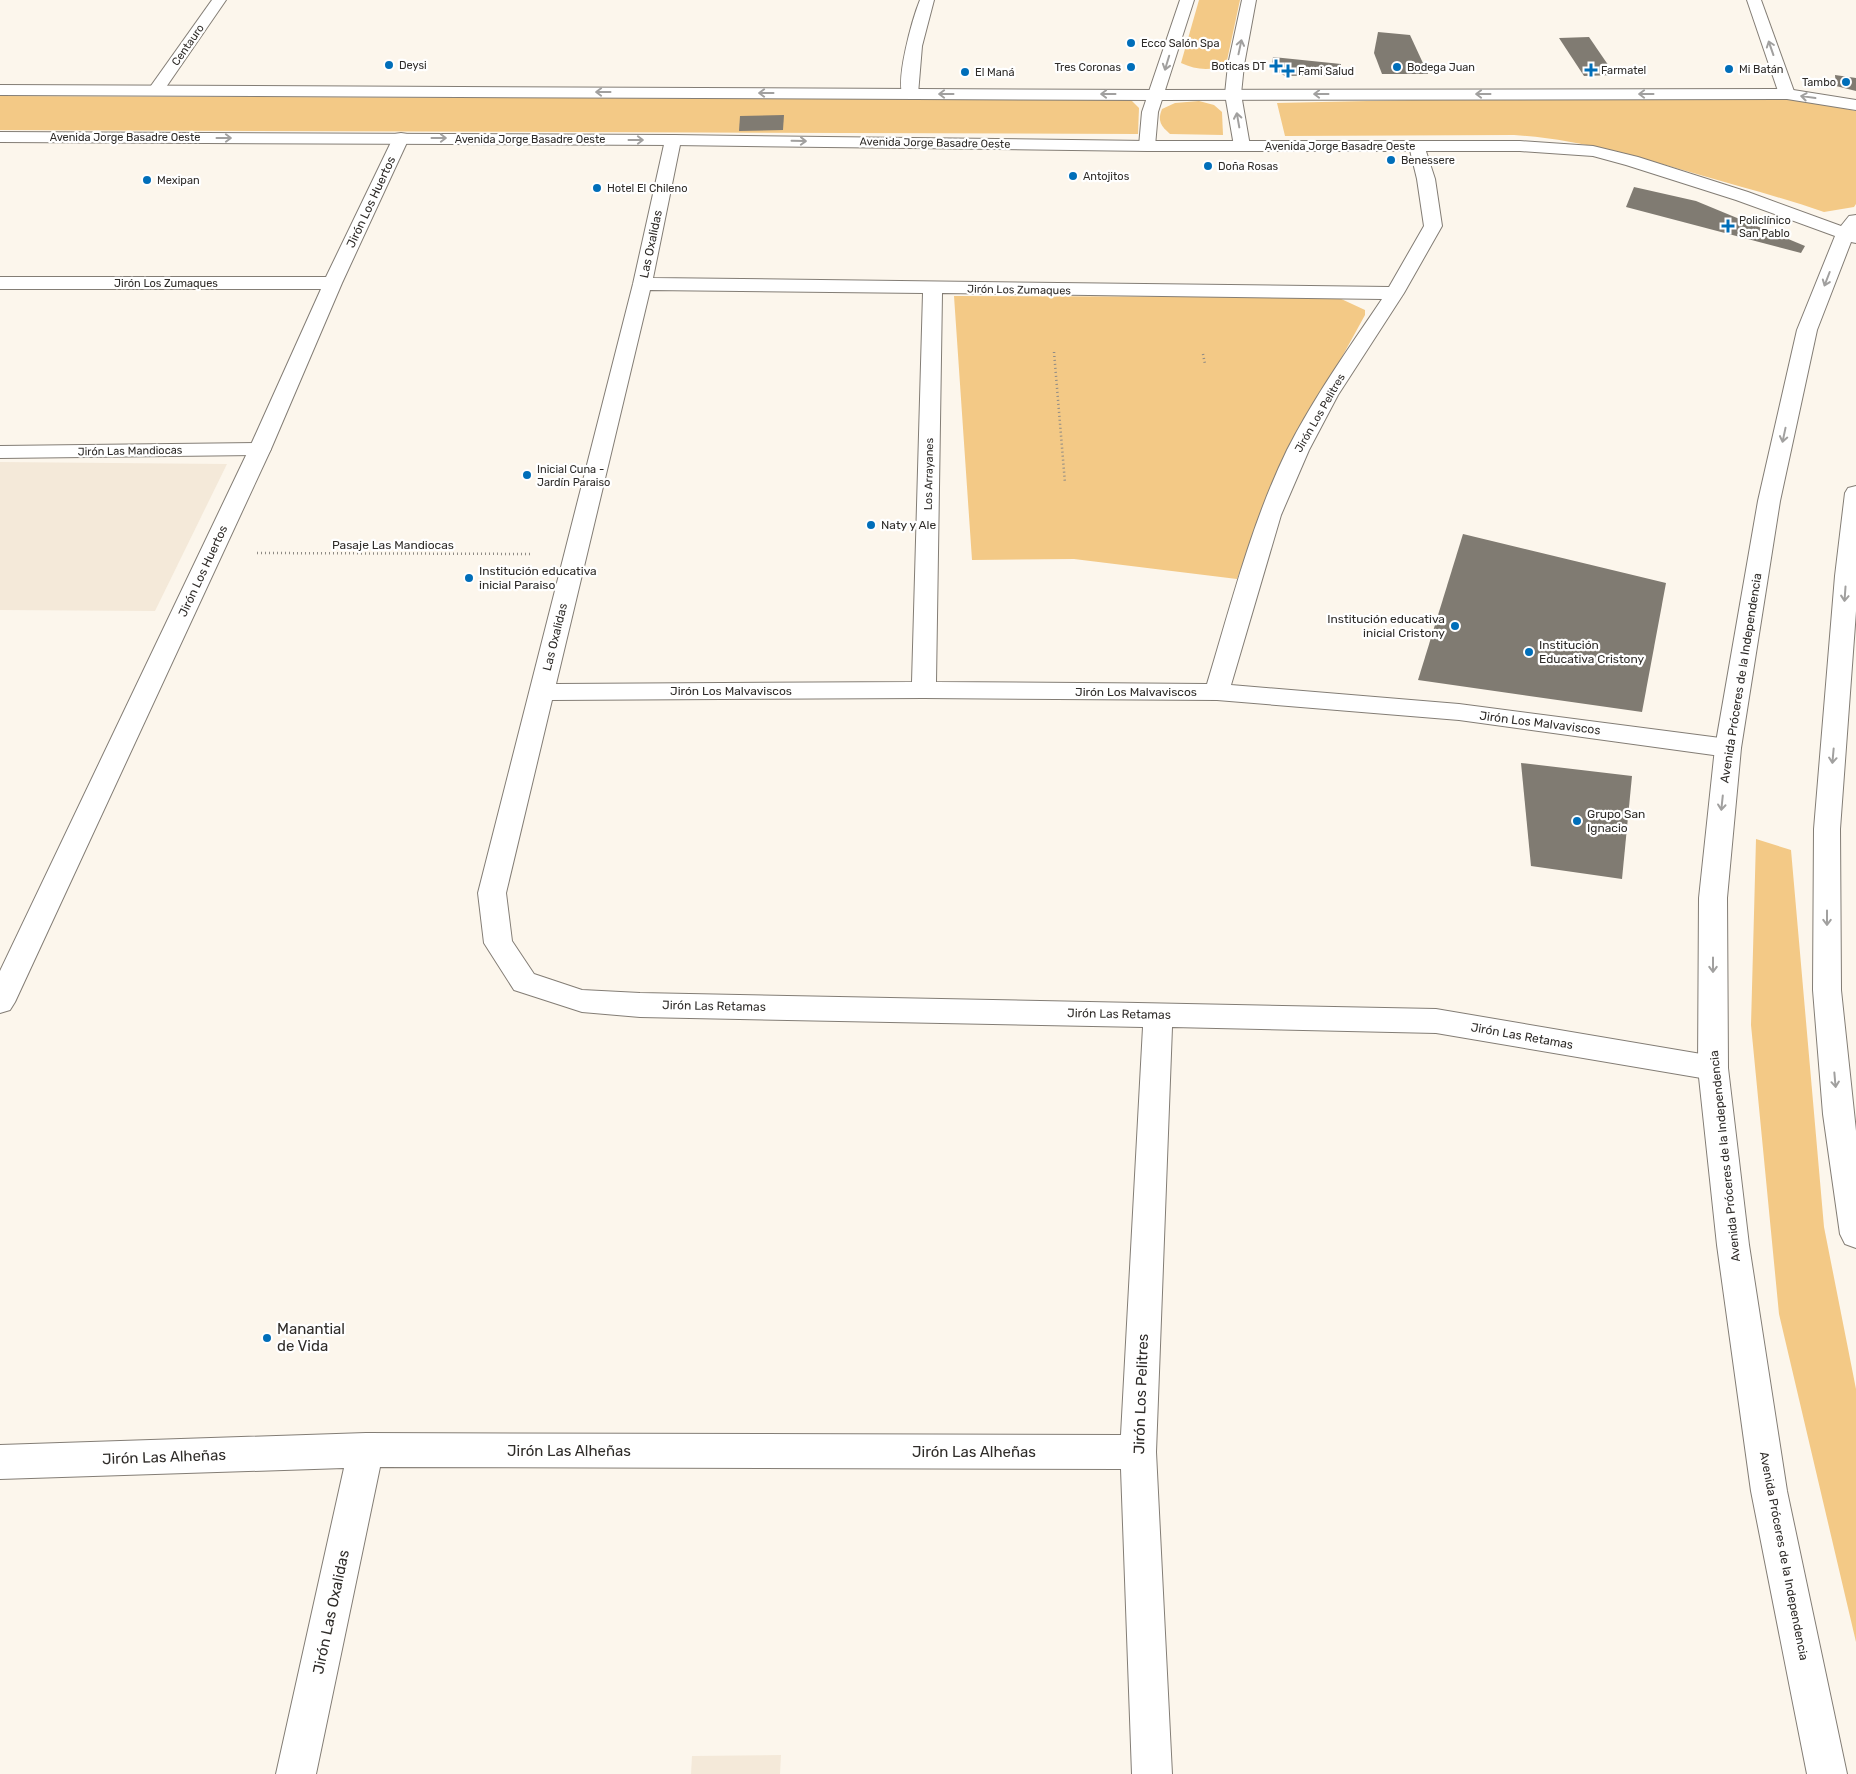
<svg xmlns="http://www.w3.org/2000/svg" width="1856" height="1774" viewBox="0 0 1856 1774" font-family="Rubik,sans-serif">
<style>
.built{fill:#f4e9d9}
.green{fill:#f3c986}
.building{fill:#807b72}
.lines{fill:none;stroke-linecap:round;stroke-linejoin:round}
.pedestrian-casing{stroke:#837d75;stroke-width:2}
.minor-casing{stroke:#837d75;stroke-width:2}
.tertiary-casing{stroke:#837d75;stroke-width:2}
.secondary-casing{stroke:#837d75;stroke-width:2}
.primary-casing{stroke:#837d75;stroke-width:2}
.path{stroke:#8f8b85;stroke-width:2.5;stroke-dasharray:1 3;stroke-linecap:butt}
.pedestrian{fill:#fff;fill-rule:evenodd}
.minor{fill:#fff;fill-rule:evenodd}
.tertiary{fill:#fff;fill-rule:evenodd}
.secondary{fill:#fff;fill-rule:evenodd}
.primary{fill:#fff;fill-rule:evenodd}
.oneway{stroke:#a1a09f}
.poi-dot{fill:#006eb9;stroke:#fff;stroke-width:2}
.labels{text-anchor:middle;dominant-baseline:central;stroke-width:4.5;stroke-linejoin:round;paint-order:stroke}
.far-poi-label{font-size:11px;fill:#2f2c29;stroke:#fff;text-anchor:start}
.far-street-label{font-size:11px;fill:#2f2c29;stroke:#fff}
.street-label{font-size:12px;fill:#2f2c29;stroke:#fff}
.poi-label{font-size:12px;fill:#2f2c29;stroke:#fff;text-anchor:start}
.near-poi-label{font-size:15px;fill:#2f2c29;stroke:#fff;text-anchor:start}
.near-street-label{font-size:15px;fill:#2f2c29;stroke:#fff}
</style>
<rect width="100%" height="100%" fill="#fcf6ec"/>
<g class="built">
<path d="M0 462 227 464 155 611 0 610Z"/>
<path d="M781 1755 780 1774H691L692 1756Z"/>
</g>
<g class="green">
<path d="M1199 0H1240L1226 65C1210 71 1196 70 1181 63Z"/>
<path d="M0 96 1131 100 1139 108 1138 134 0 130Z"/>
<path d="M1502 98H1794L1856 111V204L1854 207 1824 212C1783 198 1742 187 1700 175 1639 157 1579 139 1514 135L1285 136 1277 103Z"/>
<path d="M1199 101 1214 105 1222 112 1223 135 1170 134C1161 126 1157 121 1162 109L1175 103Z"/>
<path d="M954 296 1337 297 1365 310V315L1310 415 1268 497 1237 579 1074 559 972 560Z"/>
<path d="M1756 839 1791 850 1824 1227 1856 1389V1642L1779 1314 1751 1025Z"/>
</g>
<g class="building">
<path d="M1378 32 1410 35 1428 74H1382L1374 53Z"/>
<path d="M1589 37 1615 75 1584 76 1559 38Z"/>
<path d="M1273 57 1341 64V75L1285 76 1271 68Z"/>
<path d="M1835 75 1856 78V91L1836 86Z"/>
<path d="M784 115 783 130 739 131 740 116Z"/>
<path d="M1634 187 1696 201 1805 246 1801 253 1626 207Z"/>
<path d="M1463 534 1666 583 1642 712 1418 680Z"/>
<path d="M1521 763 1632 776 1622 879 1531 866Z"/>
</g>
<g class="lines">
<g class="pedestrian-casing">
<g id="pedestrian">
<path d="M212 0H226L162 93H150L148 90Z"/>
<path d="M260 443 268 444 271 449 268 454 260 455 0 458V446Z"/>
</g>
</g>
<g class="minor-casing">
<g id="minor">
<path d="M920 0H934L922 46 918 94 916 97H904C894 83 913 17 920 0Z"/>
<path d="M1747 0H1761L1795 94 1793 97H1781L1779 94Z"/>
<path d="M401 133 407 134 409 138 342 283 271 449 15 1002 10 1010 0 1013V971L249 449 321 289H0V277H326L393 138 395 134Z"/>
<path d="M673 135 679 136 681 140 653 278 1389 287 1424 226 1417 179 1409 146 1411 142H1423L1435 179 1442 226 1404 293 1338 395 1309 450 1281 515 1231 685 1459 704 1728 739 1737 742 1741 748 1737 754 1728 757 1459 720 1217 700 924 698 552 700 506 893 512 941 534 974 582 990 640 993 1436 1009 1713 1056 1724 1059 1728 1068 1724 1077 1713 1080 1436 1033 1172 1027 1156 1452 1172 1774H1132L1121 1469 380 1467 316 1774H276L344 1468 0 1479V1445L366 1433 1121 1435 1143 1027 640 1017 582 1012 514 990 484 943 478 893 633 284 665 140 667 136ZM650 290 923 293 912 682 556 684ZM942 293 1382 299C1349 348 1314 397 1287 450 1251 524 1231 605 1207 684L936 682Z"/>
</g>
</g>
<g class="tertiary-casing">
<g id="tertiary">
<path d="M1180 0H1194L1158 112 1155 146 1153 150H1141L1139 146 1142 112Z"/>
<path d="M1242 0H1256L1244 65 1241 94 1250 146 1248 150H1236L1234 146 1225 94 1228 65Z"/>
</g>
</g>
<g class="secondary-casing">
<g id="secondary">
<path d="M0 85 1157 90 1787 89 1856 100V110L1787 99 1157 100 0 95Z"/>
<path d="M0 132 673 135 1147 141H1520L1593 146 1638 157 1748 192 1841 226 1849 216 1856 215V243L1851 242 1817 330 1780 501 1741 748 1727 898 1728 1068 1749 1245 1787 1491 1847 1774H1807L1751 1491 1717 1245 1698 1068 1699 898 1715 748 1758 501 1797 330 1835 236 1736 200 1626 165 1593 156 1520 151H1147L673 145 0 142Z"/>
</g>
</g>
<g class="primary-casing">
<path id="primary" d="M1856 486V611L1840 829 1841 990 1856 1131V1248L1845 1244 1840 1234 1823 1114 1813 990 1814 829 1835 576 1845 493 1848 488Z"/>
</g>
<g class="path">
<path d="M1054 352 1065 483"/>
<path d="M1203 354 1205 364"/>
<path d="M257 553 533 554"/>
</g>
<use href="#pedestrian" class="pedestrian"/>
<use href="#minor" class="minor"/>
<use href="#tertiary" class="tertiary"/>
<use href="#secondary" class="secondary"/>
<use href="#primary" class="primary"/>
</g>
<defs><path id="oneway-shaft" d="M-6 0H5M1.5-3L5.5 0L1.5 3" fill="none" stroke-width="1.6" stroke-linecap="round" stroke-linejoin="round" transform="scale(1.25)"/></defs>
<g class="oneway">
<use href="#oneway-shaft" transform="translate(1240 47) rotate(-78)"/>
<use href="#oneway-shaft" transform="translate(1771 48) rotate(-109)"/>
<use href="#oneway-shaft" transform="translate(1167 63) rotate(107)"/>
<use href="#oneway-shaft" transform="translate(603 92) rotate(-180)"/>
<use href="#oneway-shaft" transform="translate(766 93) rotate(-180)"/>
<use href="#oneway-shaft" transform="translate(946 94) rotate(-180)"/>
<use href="#oneway-shaft" transform="translate(1108 94) rotate(-180)"/>
<use href="#oneway-shaft" transform="translate(1321 94) rotate(180)"/>
<use href="#oneway-shaft" transform="translate(1483 94) rotate(-180)"/>
<use href="#oneway-shaft" transform="translate(1646 94) rotate(-180)"/>
<use href="#oneway-shaft" transform="translate(1808 97) rotate(-172)"/>
<use href="#oneway-shaft" transform="translate(1238 120) rotate(-100)"/>
<use href="#oneway-shaft" transform="translate(224 138)"/>
<use href="#oneway-shaft" transform="translate(439 138)"/>
<use href="#oneway-shaft" transform="translate(636 140)"/>
<use href="#oneway-shaft" transform="translate(799 141) rotate(1)"/>
<use href="#oneway-shaft" transform="translate(1827 279) rotate(111)"/>
<use href="#oneway-shaft" transform="translate(1784 435) rotate(102)"/>
<use href="#oneway-shaft" transform="translate(1845 594) rotate(94)"/>
<use href="#oneway-shaft" transform="translate(1833 756) rotate(95)"/>
<use href="#oneway-shaft" transform="translate(1722 803) rotate(96)"/>
<use href="#oneway-shaft" transform="translate(1827 918) rotate(90)"/>
<use href="#oneway-shaft" transform="translate(1713 965) rotate(90)"/>
<use href="#oneway-shaft" transform="translate(1835 1080) rotate(85)"/>
</g>
<g class="poi-dot">
<circle cx="1131" cy="43" r="5"/>
<circle cx="389" cy="65" r="5"/>
<path d="M1273.5 58.5h5v5h5v5h-5v5h-5v-5h-5v-5h5z"/>
<circle cx="1131" cy="67" r="5"/>
<circle cx="1397" cy="67" r="5"/>
<circle cx="1729" cy="69" r="5"/>
<path d="M1588.5 62.5h5v5h5v5h-5v5h-5v-5h-5v-5h5z"/>
<path d="M1285.5 63.5h5v5h5v5h-5v5h-5v-5h-5v-5h5z"/>
<circle cx="965" cy="72" r="5"/>
<circle cx="1846" cy="82" r="5"/>
<circle cx="1391" cy="160" r="5"/>
<circle cx="1208" cy="166" r="5"/>
<circle cx="1073" cy="176" r="5"/>
<circle cx="147" cy="180" r="5"/>
<circle cx="597" cy="188" r="5"/>
<path d="M1725.5 218.5h5v5h5v5h-5v5h-5v-5h-5v-5h5z"/>
<circle cx="527" cy="475" r="5"/>
<circle cx="871" cy="525" r="5"/>
<circle cx="469" cy="578" r="5"/>
<circle cx="1455" cy="626" r="5"/>
<circle cx="1529" cy="652" r="5"/>
<circle cx="1577" cy="821" r="5"/>
<circle cx="267" cy="1338" r="5"/>
</g>
<g class="labels">
<g class="far-poi-label">
<text x="1141" y="43">Ecco Salón Spa</text>
<text x="399" y="65">Deysi</text>
<text x="1266" y="66" text-anchor="end">Boticas DT</text>
<text x="1121" y="67" text-anchor="end">Tres Coronas</text>
<text x="1407" y="67">Bodega Juan</text>
<text x="1739" y="69">Mi Batán</text>
<text x="1601" y="70">Farmatel</text>
<text x="1298" y="71">Fami Salud</text>
<text x="975" y="72">El Maná</text>
<text x="1836" y="82" text-anchor="end">Tambo</text>
<text x="1401" y="160">Benessere</text>
<text x="1218" y="166">Doña Rosas</text>
<text x="1083" y="176">Antojitos</text>
<text x="157" y="180">Mexipan</text>
<text x="607" y="188">Hotel El Chileno</text>
<text x="1739" y="220">Policlínico<tspan x="1739" dy="13">San Pablo</tspan></text>
<text x="537" y="469">Inicial Cuna -<tspan x="537" dy="13">Jardín Paraiso</tspan></text>
</g>
<g class="far-street-label">
<text transform="translate(188 45) rotate(-55)">Centauro</text>
<text x="125" y="137">Avenida Jorge Basadre Oeste</text>
<text x="530" y="139">Avenida Jorge Basadre Oeste</text>
<text transform="translate(935 143) rotate(1)">Avenida Jorge Basadre Oeste</text>
<text x="1340" y="146">Avenida Jorge Basadre Oeste</text>
<text x="166" y="283">Jirón Los Zumaques</text>
<text transform="translate(1019 290) rotate(1)">Jirón Los Zumaques</text>
<text transform="translate(1320 413) rotate(-60)">Jirón Los Pelitres</text>
<text transform="translate(130 451) rotate(-1)">Jirón Las Mandiocas</text>
<text transform="translate(929 474) rotate(-89)">Los Arrayanes</text>
</g>
<g class="street-label">
<text transform="translate(371 202) rotate(-65)">Jirón Los Huertos</text>
<text transform="translate(651 244) rotate(-78)">Las Oxalidas</text>
<text x="393" y="545">Pasaje Las Mandiocas</text>
<text transform="translate(203 571) rotate(-65)">Jirón Los Huertos</text>
<text transform="translate(555 637) rotate(-76)">Las Oxalidas</text>
<text transform="translate(1741 678) rotate(-81)">Avenida Próceres de la Independencia</text>
<text x="731" y="691">Jirón Los Malvaviscos</text>
<text x="1136" y="692">Jirón Los Malvaviscos</text>
<text transform="translate(1540 723) rotate(7)">Jirón Los Malvaviscos</text>
<text transform="translate(714 1006) rotate(1)">Jirón Las Retamas</text>
<text transform="translate(1119 1014) rotate(1)">Jirón Las Retamas</text>
<text transform="translate(1522 1036) rotate(10)">Jirón Las Retamas</text>
<text transform="translate(1725 1156) rotate(-96)">Avenida Próceres de la Independencia</text>
<text transform="translate(1784 1556) rotate(79)">Avenida Próceres de la Independencia</text>
</g>
<g class="poi-label">
<text x="881" y="525">Naty y Ale</text>
<text x="479" y="571">Institución educativa<tspan x="479" dy="14">inicial Paraiso</tspan></text>
<text x="1445" y="619" text-anchor="end">Institución educativa<tspan x="1445" dy="14">inicial Cristony</tspan></text>
<text x="1539" y="645">Institución<tspan x="1539" dy="14">Educativa Cristony</tspan></text>
<text x="1587" y="814">Grupo San<tspan x="1587" dy="14">Ignacio</tspan></text>
</g>
<g class="near-poi-label">
<text x="277" y="1329">Manantial<tspan x="277" dy="17">de Vida</tspan></text>
</g>
<g class="near-street-label">
<text transform="translate(1141 1394) rotate(-88)">Jirón Los Pelitres</text>
<text x="569" y="1451">Jirón Las Alheñas</text>
<text x="974" y="1452">Jirón Las Alheñas</text>
<text transform="translate(164 1457) rotate(-2)">Jirón Las Alheñas</text>
<text transform="translate(331 1612) rotate(-78)">Jirón Las Oxalidas</text>
</g>
</g>
</svg>
